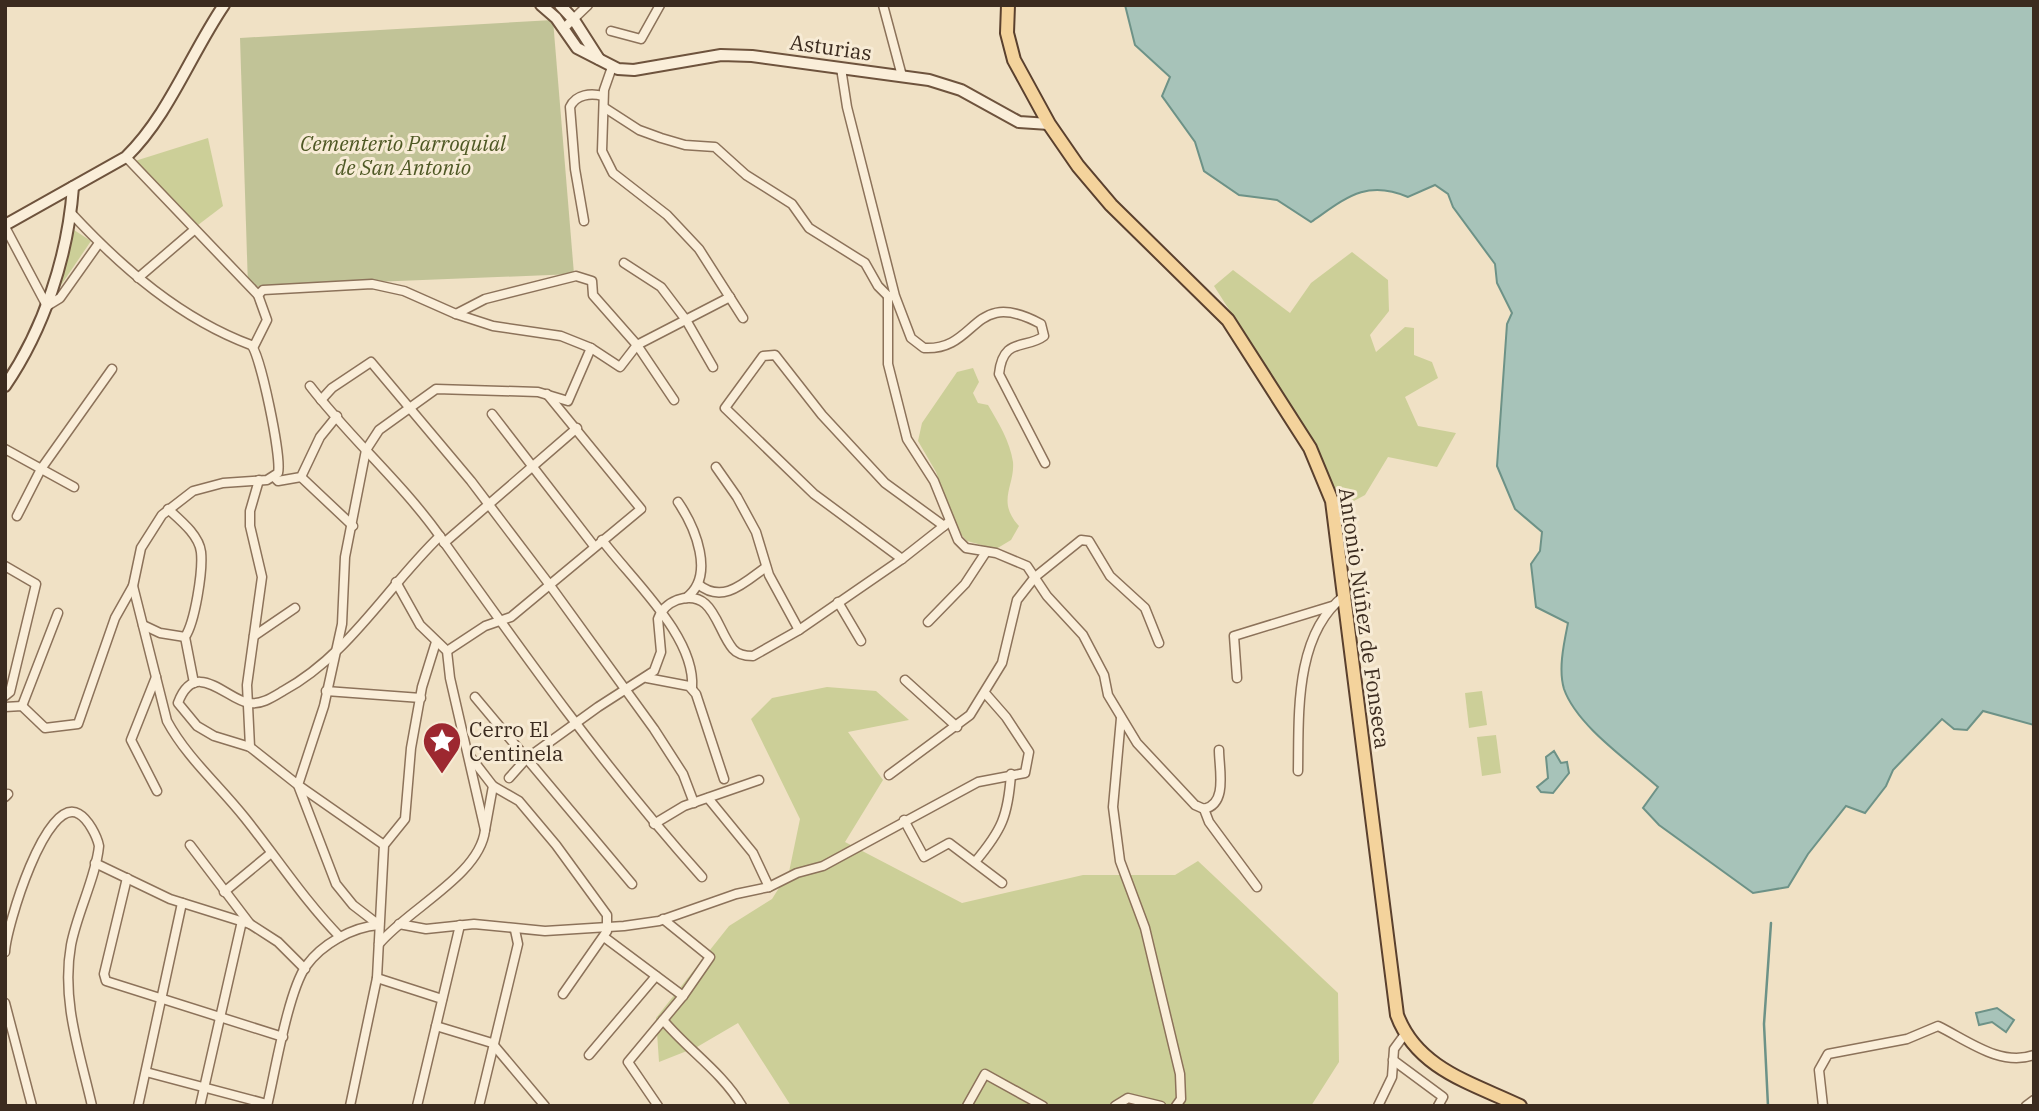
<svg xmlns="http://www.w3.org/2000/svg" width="2039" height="1111" viewBox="0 0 2039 1111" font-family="'IBM Plex Serif',serif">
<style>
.green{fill:#cccf98}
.cemetery{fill:#c1c397}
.water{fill:#a7c3b9;stroke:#6d9287;stroke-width:2}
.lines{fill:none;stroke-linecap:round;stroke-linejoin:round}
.stream{stroke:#6d9287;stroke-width:2.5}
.street-casing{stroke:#8c725a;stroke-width:11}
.secondary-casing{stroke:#6e533d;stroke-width:14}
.primary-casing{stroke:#5a402e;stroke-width:16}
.street{stroke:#faeed9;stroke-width:8}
.secondary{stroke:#faeed9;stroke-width:10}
.primary{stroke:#f4d39c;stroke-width:12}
.labels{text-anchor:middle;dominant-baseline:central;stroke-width:6;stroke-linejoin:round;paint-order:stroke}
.street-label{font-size:21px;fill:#3b2b1f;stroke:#f7ebd5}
.park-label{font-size:21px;font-style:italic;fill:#4e5824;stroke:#f7ebd5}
.poi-label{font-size:21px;fill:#3b2b1f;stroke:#f7ebd5;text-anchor:start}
</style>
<rect width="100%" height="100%" fill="#f0e1c5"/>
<g class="green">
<path d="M208 138 223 206 198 225 135 161Z"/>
<path d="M74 230 91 241 59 288Z"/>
<path d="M1352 252 1388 280 1389 311 1370 335 1376 352 1405 327 1414 328V355L1432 362 1438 378 1405 397 1418 426 1456 433 1437 467 1388 457 1365 495 1339 509 1317 447 1214 286 1233 270 1290 313 1311 283Z"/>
<path d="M973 368 979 382 973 393 978 403 988 405C998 422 1010 441 1013 462 1015 486 996 501 1019 526L1011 540 996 549 967 541 957 530 936 472 918 441 922 423 957 372Z"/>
<path d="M827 687 876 691 909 720 848 732 883 780 845 842 962 903 1083 875H1175L1198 861 1338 993 1339 1062 1311 1106H791L738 1023 697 1047 659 1062 656 1018 729 926 772 899 789 872 800 819 751 719 772 698Z"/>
<path d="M1482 691 1487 725 1469 728 1465 693Z"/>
<path d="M1496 735 1501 773 1482 776 1477 737Z"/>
</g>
<path class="cemetery" d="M553 20 574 274 248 287 240 38Z"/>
<g class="water">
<path d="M1125 5H2034V725L1983 711 1967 730 1954 729 1942 719 1893 770 1886 786 1865 813 1846 806 1808 854 1788 887 1753 893 1659 825 1643 808 1658 787C1629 761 1577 726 1564 689 1558 669 1564 643 1568 623L1536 607 1531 564 1540 551 1542 532 1515 509 1497 466 1507 324 1512 313 1497 283 1495 264 1453 207 1448 194 1435 185 1408 197C1366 179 1346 198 1311 222L1277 200 1239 195 1204 171 1195 142 1162 96 1170 77 1135 45Z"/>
<path d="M1554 751 1561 763 1567 762 1569 773 1553 793 1541 792 1537 787 1548 778 1546 757Z"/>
<path d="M1997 1008 2014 1020 2006 1032 1992 1022 1979 1025 1976 1013Z"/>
</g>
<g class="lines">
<path class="stream" d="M1768 1106 1764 1024 1771 923"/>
<g class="street-casing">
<g id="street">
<path d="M883 5 902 76"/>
<path d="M563 29 588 5"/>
<path d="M611 31 641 39 660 5"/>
<path d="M612 67 604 90 602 151 613 173 667 215 699 249 743 318"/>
<path d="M841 68 847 107 895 296 911 338 924 348C979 351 971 286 1041 324L1044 336C1026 350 1003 336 999 374L1045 463"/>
<path d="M605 108 639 130 661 138 685 145 715 147 746 175 792 204 809 228 865 263 878 286 888 296H892"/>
<path d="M126 157 258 295 267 320 254 346"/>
<path d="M71 213C122 268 181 319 251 345 260 352 282 458 278 473L267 480 223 483 193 491 162 515 141 548 133 586 167 721C187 758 219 785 245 818 277 858 304 900 340 937"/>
<path d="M584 221 575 169 570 107C576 94 591 93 603 96"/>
<path d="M5 227 47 306 60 298 99 243"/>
<path d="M624 263 661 287 686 320 713 367"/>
<path d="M138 278 194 230"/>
<path d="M258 295 263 290 372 284 404 291 456 314 493 326 561 336 591 348 620 367 637 345 730 297"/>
<path d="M888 296V364L907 439 934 481 958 540 966 548 996 553 1027 566 1047 596 1083 635 1104 675 1108 695 1137 743 1195 805 1204 809C1228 804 1219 769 1219 750"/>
<path d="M456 314 485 299 576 276 592 281 593 295 637 345 674 400"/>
<path d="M310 386C350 438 401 482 439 535 523 653 605 769 702 877"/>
<path d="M321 400 332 388 371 362 471 481 549 584 654 729 683 774 694 803"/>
<path d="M492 414 594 546"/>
<path d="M5 449 74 487"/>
<path d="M716 467 737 497 756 532 769 575 799 630"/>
<path d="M274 477 278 481 301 477 320 437 337 416"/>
<path d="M301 477 353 526"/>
<path d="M678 502C695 527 716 576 686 598"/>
<path d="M168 509C180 520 199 535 201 552 203 571 195 622 185 637L194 683"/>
<path d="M17 516 41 469 112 369"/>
<path d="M602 540C632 580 696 637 692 688"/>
<path d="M444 543 577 428"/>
<path d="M902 559 814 494 725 408 763 356 775 355 822 415 885 483 944 526"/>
<path d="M5 566 36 584 10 692 5 696"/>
<path d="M698 584C723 605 745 582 766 567"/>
<path d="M838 602 861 641"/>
<path d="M928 622 965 584 986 552"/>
<path d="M143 625 160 633 185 637"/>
<path d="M254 636 295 608"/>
<path d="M447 651 485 626 511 617 641 509 547 394"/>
<path d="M156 677 131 740 157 791"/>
<path d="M647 678 689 686 696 694 724 779"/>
<path d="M1237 678 1234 636 1332 606"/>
<path d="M905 680 957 727"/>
<path d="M326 691 421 698"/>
<path d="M475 697 632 884"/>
<path d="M22 706 58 613"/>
<path d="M5 707 22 706 45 728 78 724 115 618 133 586"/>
<path d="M1121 718 1113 807 1120 861 1145 928 1180 1074 1181 1099 1176 1106"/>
<path d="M250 747 247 685 262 577 250 526V511L259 480"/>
<path d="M469 755 493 786 485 830"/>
<path d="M1298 771C1299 715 1294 635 1344 596"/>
<path d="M889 775 970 715 1002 663 1017 600 1035 577 1081 540 1089 541 1110 576 1145 608 1159 643"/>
<path d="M509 778 526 759 598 707 654 671 661 652 658 619C661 610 667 604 677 600 714 588 716 629 733 649 738 655 745 656 753 656L799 630 902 559 949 522"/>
<path d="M493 786 519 801 556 845 607 915V931L563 994"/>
<path d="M5 797 8 794"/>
<path d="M708 798 753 853 769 887"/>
<path d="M1204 809 1209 822 1257 887"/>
<path d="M904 820 924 857 949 843 1002 883"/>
<path d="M654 824 684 806 759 780"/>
<path d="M190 845 250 924"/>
<path d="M384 845 298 785 324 706 342 624 345 557 366 450 379 430 436 389 538 392 568 401 591 348"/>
<path d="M975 862C1002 830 1008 816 1011 774"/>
<path d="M95 863 170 899 250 924 278 942 305 969"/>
<path d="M127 878 104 974 106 981 283 1037"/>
<path d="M224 892 270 854"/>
<path d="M399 924 426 929 474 924 545 931 624 926 659 921 736 894 769 887 797 873 823 866 978 782 1025 773 1029 752 1006 717 985 693"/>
<path d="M379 925 353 905 336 884 298 785 250 747 214 736 197 726 178 703C195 657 227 700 249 703 261 705 273 697 283 691 349 655 387 587 440 536"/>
<path d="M604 937 683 996"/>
<path d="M379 944C408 909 480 875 485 830L450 678 447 651 420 625 396 582"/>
<path d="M5 952C6 928 46 794 79 814 88 819 97 836 99 846 96 877 77 913 71 945 61 1001 80 1053 92 1106"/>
<path d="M377 978 442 999"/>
<path d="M5 1003 32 1106"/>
<path d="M663 1020C688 1050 722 1072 742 1106"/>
<path d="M436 1026 492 1043 545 1106"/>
<path d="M589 1055 656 976"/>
<path d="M1393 1060 1443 1097 1438 1106"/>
<path d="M146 1072 267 1104"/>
<path d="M138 1106 182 903"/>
<path d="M200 1106 242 921"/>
<path d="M267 1106C275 1072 288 992 306 966 322 944 352 927 379 925"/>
<path d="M350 1106 377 978 384 845 405 819 411 748 422 687 436 642"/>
<path d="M417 1106 460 925"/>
<path d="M479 1106 518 944 515 930"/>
<path d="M658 1106 628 1062 683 996 710 957 663 919"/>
<path d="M967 1106 985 1074 1043 1106"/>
<path d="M1115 1106 1128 1098 1161 1106"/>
<path d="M1378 1106 1392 1077 1394 1049 1405 1034"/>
<path d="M1823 1106 1819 1070 1828 1054 1907 1039 1938 1026C1967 1040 2000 1067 2034 1055"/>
<path d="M2026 1106 2034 1100"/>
</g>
</g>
<g class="secondary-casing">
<g id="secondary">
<path d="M541 5 556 18 577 48 618 69 634 70 721 55 752 56 929 80 961 90 1019 122 1049 124"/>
<path d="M560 5 574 20 599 59"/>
<path d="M5 225 126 157C169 115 190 55 224 5"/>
<path d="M5 386C44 329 68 256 73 187"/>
</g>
</g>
<g class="primary-casing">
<path id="primary" d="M1008 5 1007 33 1014 60 1049 124 1078 166 1111 205 1228 320 1310 448 1332 501 1397 1015C1417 1069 1472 1083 1520 1106"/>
</g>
<use href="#street" class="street"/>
<use href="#secondary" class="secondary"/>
<use href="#primary" class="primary"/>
</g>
<defs>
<g id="sight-pin" transform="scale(2.0125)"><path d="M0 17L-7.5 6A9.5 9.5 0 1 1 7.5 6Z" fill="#9d2830" stroke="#f7ebd5"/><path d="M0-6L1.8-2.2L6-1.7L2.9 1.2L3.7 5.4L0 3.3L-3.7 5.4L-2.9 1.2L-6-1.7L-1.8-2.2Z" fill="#fff"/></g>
</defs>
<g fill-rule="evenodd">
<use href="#sight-pin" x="442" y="741"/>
</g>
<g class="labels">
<g class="street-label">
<text transform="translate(831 47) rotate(8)">Asturias</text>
<text transform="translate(1365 618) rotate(82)">Antonio Núñez de Fonseca</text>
</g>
<g class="park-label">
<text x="403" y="143">Cementerio Parroquial<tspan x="403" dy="24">de San Antonio</tspan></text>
</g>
<g class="poi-label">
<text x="469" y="729">Cerro El<tspan x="469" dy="24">Centinela</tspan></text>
</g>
</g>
<rect width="2039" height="1111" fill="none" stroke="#3b2b1f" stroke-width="14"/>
</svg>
